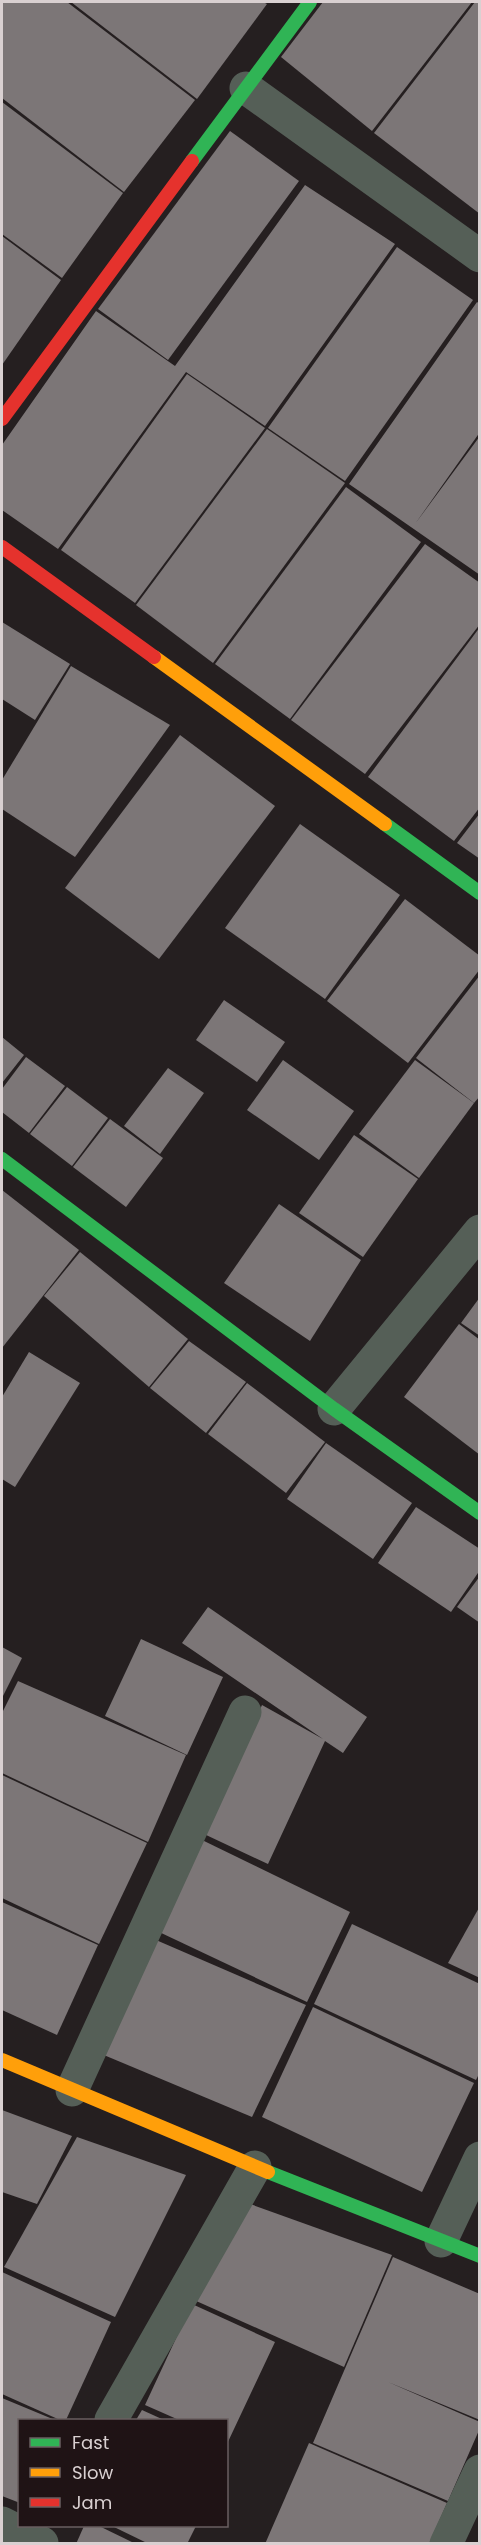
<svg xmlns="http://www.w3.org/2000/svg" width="481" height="2545" viewBox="0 0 481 2545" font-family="Poppins,sans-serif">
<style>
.building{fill:#7c7677}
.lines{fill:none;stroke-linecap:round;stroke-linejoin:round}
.street{stroke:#555f57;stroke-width:33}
.fast{stroke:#30b455;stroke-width:14}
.slow{stroke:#ff9f0a;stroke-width:14}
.jam{stroke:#e5322d;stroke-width:14}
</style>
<rect width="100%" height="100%" fill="#251f20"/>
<g class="building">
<path d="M2 2H67L195 100 124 192 2 98Z"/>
<path d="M71 2H263L267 4 197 99Z"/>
<path d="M323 2H472L372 131 281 57Z"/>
<path d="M475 2H480V214L374 133Z"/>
<path d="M2 102 123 193 62 278 2 234Z"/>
<path d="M230 131 299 181 168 360 98 309Z"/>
<path d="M305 185 395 244 265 426 186 372 58 549 2 510V445L96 311 175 366Z"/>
<path d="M2 236 61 280 2 365Z"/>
<path d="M397 247 473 300 345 481 268 428Z"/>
<path d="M477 302 480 304V432L415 524 480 436V575L349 484Z"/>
<path d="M187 374 265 428 135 603 61 550Z"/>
<path d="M267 429 345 483 213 663 136 605Z"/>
<path d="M346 487 421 542 290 719 215 664Z"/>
<path d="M425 544 480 583V624L365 774 291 720Z"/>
<path d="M2 622 70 664 35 720 2 699Z"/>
<path d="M480 627V807L454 841 368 777Z"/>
<path d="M71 666 170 725 75 857 2 809V780Z"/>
<path d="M180 735 275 806 159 959 65 888Z"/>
<path d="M480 813V859L457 843Z"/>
<path d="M300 824 400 895 325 999 225 928Z"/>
<path d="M405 899 480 956V969L408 1063 327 1001Z"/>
<path d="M480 975V1096L474 1103 416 1058Z"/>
<path d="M224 1000 285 1042 257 1082 196 1040Z"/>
<path d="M2 1037 24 1055 2 1083Z"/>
<path d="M26 1057 65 1086 29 1133 2 1112V1089Z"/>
<path d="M283 1060 354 1111 319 1160 247 1110Z"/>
<path d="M415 1060 474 1103 419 1178 359 1134Z"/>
<path d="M168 1068 204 1093 160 1154 124 1126Z"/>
<path d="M67 1087 108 1118 72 1166 30 1134Z"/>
<path d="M110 1119 163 1158 126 1207 73 1167Z"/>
<path d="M354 1135 418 1179 363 1257 299 1213Z"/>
<path d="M2 1190 79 1250 2 1348Z"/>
<path d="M279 1204 361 1260 310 1341 224 1283Z"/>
<path d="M80 1252 188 1339 149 1387 44 1296Z"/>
<path d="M480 1297V1336L461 1323Z"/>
<path d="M459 1324 480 1340V1455L404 1397Z"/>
<path d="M189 1341 246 1382 206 1433 150 1388Z"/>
<path d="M29 1352 80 1383 15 1487 2 1479V1397Z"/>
<path d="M247 1383 325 1442 286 1493 208 1434Z"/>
<path d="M326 1443 412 1503 373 1559 287 1499Z"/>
<path d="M416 1507 480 1549V1570L451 1612 378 1563Z"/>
<path d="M480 1576V1623L457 1607Z"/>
<path d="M208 1607 367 1717 343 1753 325 1741 268 1864 204 1834 262 1705 323 1739 182 1643Z"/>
<path d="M141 1639 223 1677 187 1755 105 1716Z"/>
<path d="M2 1647 22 1658 2 1698Z"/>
<path d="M18 1681 186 1755 148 1842 2 1773V1713Z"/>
<path d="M2 1775 147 1843 99 1944 2 1898Z"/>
<path d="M202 1840 350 1912 307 2002 157 1931Z"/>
<path d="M2 1902 98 1945 57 2035 2 2010Z"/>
<path d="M480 1906V1978L448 1963Z"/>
<path d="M352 1924 480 1984V2072L476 2080 314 2004Z"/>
<path d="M156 1940 306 2005 252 2117 99 2053Z"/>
<path d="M313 2007 474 2083 422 2192 262 2117Z"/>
<path d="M2 2110 72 2136 37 2204 2 2192Z"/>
<path d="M77 2137 186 2175 115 2317 4 2267Z"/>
<path d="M239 2200 392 2255 344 2367 194 2300Z"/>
<path d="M393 2257 480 2294V2420L388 2382 480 2422V2428L448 2501 313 2443Z"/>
<path d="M2 2272 111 2322 66 2420H60L2 2394Z"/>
<path d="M192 2304 275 2342 226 2446V2420H179L145 2405Z"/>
<path d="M2 2398 55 2420H20V2503L2 2496Z"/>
<path d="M142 2410 164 2420H136Z"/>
<path d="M309 2443 447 2503 429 2544H265Z"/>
<path d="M84 2526H99L136 2544H76Z"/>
<path d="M112 2526H196L187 2544H149Z"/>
</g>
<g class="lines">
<g class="street">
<path d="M246 88 480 256"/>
<path d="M334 1409 480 1231"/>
<path d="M72 2090 245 1712"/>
<path d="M441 2241 480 2158"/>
<path d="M111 2420 255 2167"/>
<path d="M2 2523 42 2543"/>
<path d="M446 2544 480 2471"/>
</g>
<g class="fast">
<path d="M192 161 310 2"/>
<path d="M385 824 480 893"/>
<path d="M2 1159 334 1409 480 1513"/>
<path d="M268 2172 480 2256"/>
</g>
<g class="slow">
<path d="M154 657 385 824"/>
<path d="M2 2060 268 2172"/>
</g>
<g class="jam">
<path d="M2 419 192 161"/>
<path d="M2 547 154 657"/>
</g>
</g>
<rect width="481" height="2545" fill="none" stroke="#d9d0d1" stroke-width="6"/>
<rect x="18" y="2419" width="210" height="108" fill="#1f1315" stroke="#695f60" stroke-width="1.5"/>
<rect x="30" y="2438" width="30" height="9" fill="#30b455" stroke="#695f60" stroke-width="1.5"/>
<text x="72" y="2449" font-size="18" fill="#d9d0d1">Fast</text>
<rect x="30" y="2468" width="30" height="9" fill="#ff9f0a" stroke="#695f60" stroke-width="1.5"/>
<text x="72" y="2479" font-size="18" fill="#d9d0d1">Slow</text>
<rect x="30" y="2498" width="30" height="9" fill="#e5322d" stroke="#695f60" stroke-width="1.5"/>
<text x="72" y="2509" font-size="18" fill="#d9d0d1">Jam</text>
</svg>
